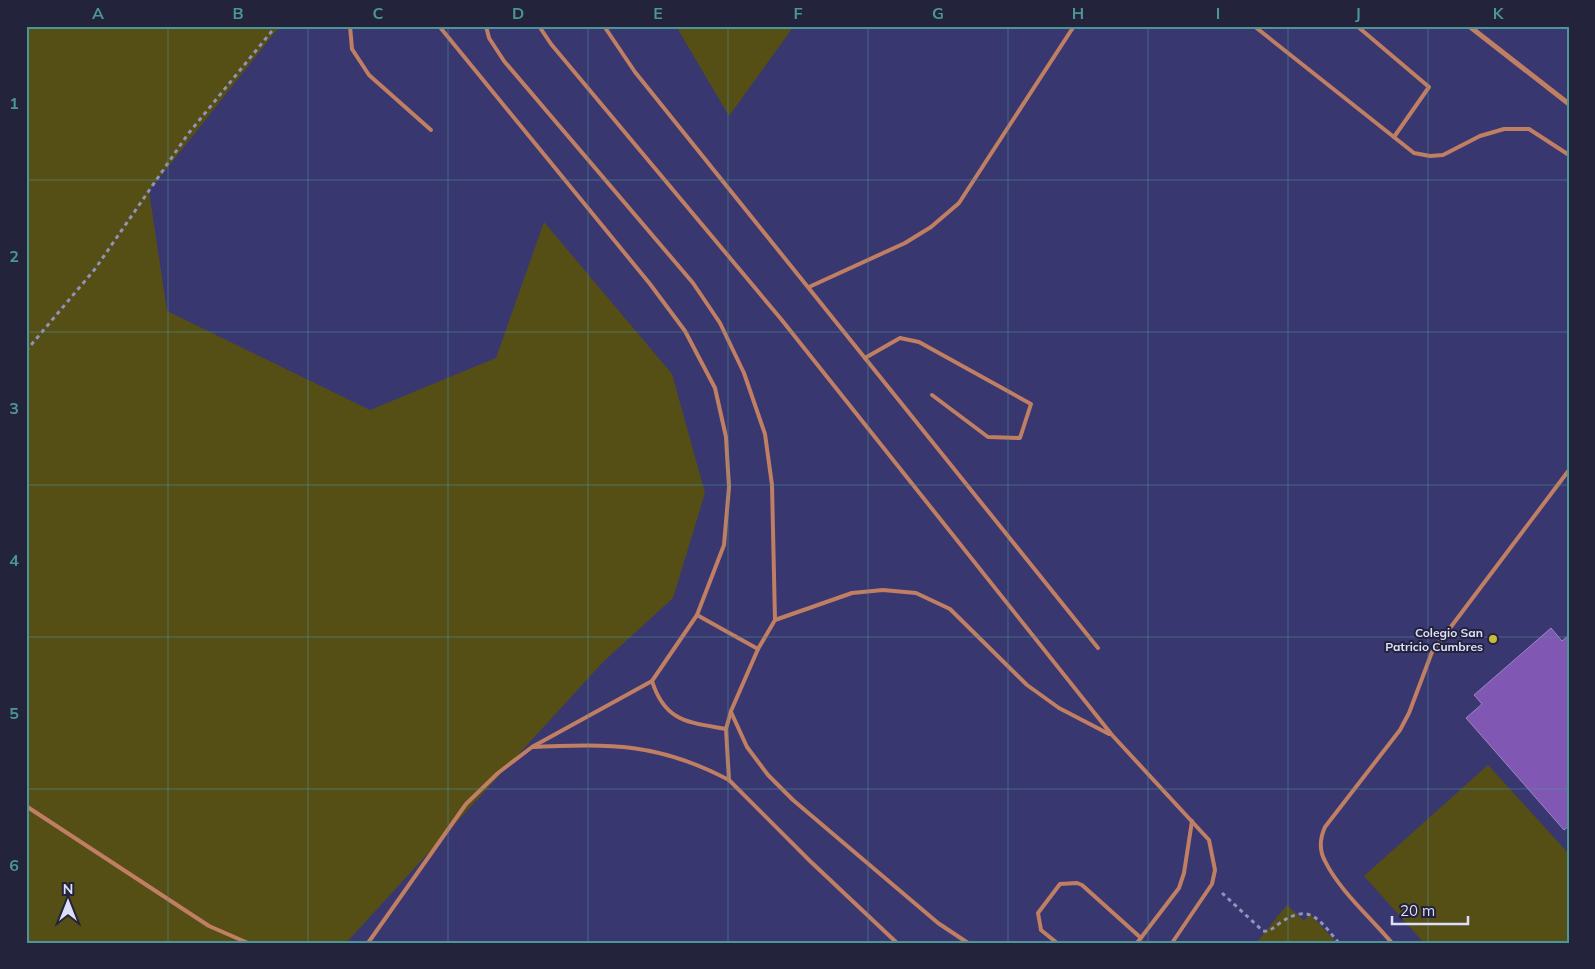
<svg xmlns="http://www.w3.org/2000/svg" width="1595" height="969" viewBox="0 0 1595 969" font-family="Mulish,sans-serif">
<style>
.green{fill:#564f15}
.building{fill:#8157b4;stroke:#9e85c3}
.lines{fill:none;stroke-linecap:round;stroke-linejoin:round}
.path{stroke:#9292bb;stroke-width:3;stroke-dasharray:4 4;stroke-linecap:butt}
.service{stroke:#c07e63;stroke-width:4}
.minor{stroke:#c07e63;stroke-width:5}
.grid{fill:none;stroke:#4c9598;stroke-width:1;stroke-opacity:0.55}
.poi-dot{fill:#c9ba3a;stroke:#23233c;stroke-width:2}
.labels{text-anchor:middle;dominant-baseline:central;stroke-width:4;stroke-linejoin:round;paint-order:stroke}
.poi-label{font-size:12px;font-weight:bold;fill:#dcdefa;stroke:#23233c;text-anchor:end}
.neatline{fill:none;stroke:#4c9598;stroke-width:2}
.grid-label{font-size:16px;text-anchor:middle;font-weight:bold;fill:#4c9598}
</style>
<rect width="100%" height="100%" fill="#39376f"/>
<g class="green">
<path d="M26 26H280L149 191 167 311 370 410 496 358 544 222 672 374 705 493 673 598 603 662 346 943H26Z"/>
<path d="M676 26H794L729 116Z"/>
<path d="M1488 765 1569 854V943H1424L1364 876Z"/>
<path d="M1287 905 1304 921 1310 914 1337 943H1256Z"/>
</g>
<path class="building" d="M1551 628 1562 641 1569 635V826L1564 830 1466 718 1482 704 1474 695Z"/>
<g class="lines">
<g class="path">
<path d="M26 351 95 269 188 134 276 26"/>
<path d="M1222 893 1263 931C1270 932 1274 927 1280 923 1310 902 1319 920 1339 943"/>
</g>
<g class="service">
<path d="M350 26 352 49 369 75 431 130"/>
<path d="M486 26 489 38 504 61 693 283 720 323 744 373 765 434 772 485 775 620 758 649 731 711 726 729 729 780 810 861 897 943"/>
<path d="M539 26 551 44 781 319 1112 735 1209 840 1215 870 1212 884 1172 943"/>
<path d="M604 26 635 72 1098 648"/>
<path d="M1254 26 1414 153 1430 156 1443 155 1480 136 1504 129H1529L1569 155"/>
<path d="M1357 26 1429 87 1394 137"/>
<path d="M809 287 905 243 931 227 959 203 1074 26"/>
<path d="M865 358 900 338 919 342 1031 404 1020 438 988 437 932 395"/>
<path d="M697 615 758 649"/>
<path d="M775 620 852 593 883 590 916 593 950 609 1027 685 1059 708 1109 734"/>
<path d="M652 681C665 722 688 722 726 729"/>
<path d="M731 712 747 747 768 775 793 800 938 923 968 943"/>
<path d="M533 747C611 744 657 742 729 780"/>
<path d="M26 806 209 926 248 943"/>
<path d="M368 943 466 804 498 773 532 747 652 681 697 615 724 545 729 487 726 437 715 388 685 331 650 284 439 26"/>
<path d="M1057 943 1041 930 1038 913 1060 884 1077 883 1082 885 1141 938"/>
<path d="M1137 943 1179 888 1184 873 1192 821"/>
<path d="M1392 943C1371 918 1339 890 1325 861 1319 850 1320 838 1325 827L1400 730 1409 713 1432 652 1569 470"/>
</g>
<path class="minor" d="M1469 26 1569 104"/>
</g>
<path class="grid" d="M168 26V943M308 26V943M448 26V943M588 26V943M728 26V943M868 26V943M1008 26V943M1148 26V943M1288 26V943M1428 26V943M26 180H1569M26 332H1569M26 485H1569M26 637H1569M26 789H1569"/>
<circle class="poi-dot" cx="1493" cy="639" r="5"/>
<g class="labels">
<g class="poi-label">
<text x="1483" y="632">Colegio San<tspan x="1483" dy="14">Patricio Cumbres</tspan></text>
</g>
</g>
<rect width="1595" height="969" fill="none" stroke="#23233c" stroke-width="55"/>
<g transform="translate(68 902)" stroke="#23233c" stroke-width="4" paint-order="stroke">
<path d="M0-4L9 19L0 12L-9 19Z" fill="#dcdefa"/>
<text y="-8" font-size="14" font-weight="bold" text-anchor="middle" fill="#dcdefa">N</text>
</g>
<path d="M1392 916v8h76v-8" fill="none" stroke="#dcdefa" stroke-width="2.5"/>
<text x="1400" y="916" font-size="15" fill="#dcdefa" stroke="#23233c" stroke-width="4" paint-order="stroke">20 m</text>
<rect x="28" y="28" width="1540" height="914" class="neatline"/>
<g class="grid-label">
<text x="98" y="19">A</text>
<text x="238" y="19">B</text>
<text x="378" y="19">C</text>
<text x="518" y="19">D</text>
<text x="658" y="19">E</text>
<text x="798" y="19">F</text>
<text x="938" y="19">G</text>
<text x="1078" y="19">H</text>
<text x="1218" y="19">I</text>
<text x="1358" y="19">J</text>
<text x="1498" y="19">K</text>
<text x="14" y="109">1</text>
<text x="14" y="262">2</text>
<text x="14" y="414">3</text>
<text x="14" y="566">4</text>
<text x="14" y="719">5</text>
<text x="14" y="871">6</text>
</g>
</svg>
